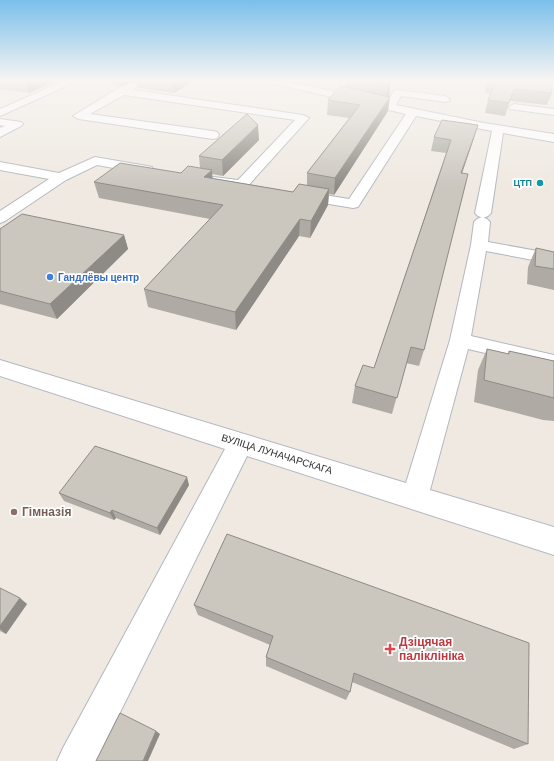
<svg xmlns="http://www.w3.org/2000/svg" width="554" height="761" viewBox="0 0 554 761" font-family="'DM Sans',sans-serif">
<style>
.lines{fill:none;stroke-linecap:round;stroke-linejoin:round}
.minor-casing{stroke:#b4b7c1;stroke-width:2}
.minor{fill:#fff;fill-rule:evenodd}
.wall{fill:#afaba4}
.shaded-wall{fill:#8e8b86}
.building{fill:#cbc7bf;stroke:#8e8b86}
.culture-dot{fill:#0f9aa8;stroke:#fff;stroke-width:1.5}
.shop-dot{fill:#3f7fe0;stroke:#fff;stroke-width:1.5}
.education-dot{fill:#8d6e63;stroke:#fff;stroke-width:1.5}
.health-dot{fill:#e0444e;stroke:#fff;stroke-width:1.5}
.labels{text-anchor:middle;dominant-baseline:central;stroke-width:3.5;stroke-linejoin:round;paint-order:stroke}
.far-culture-label{font-size:9px;font-weight:bold;fill:#0d838f;stroke:#fff;text-anchor:end}
.shop-label{font-size:10px;font-weight:bold;fill:#366cbe;stroke:#fff;text-anchor:start}
.street-label{font-size:10px;fill:#2e2e2e;stroke:#fff}
.near-education-label{font-size:12px;font-weight:bold;fill:#785e54;stroke:#fff;text-anchor:start}
.near-health-label{font-size:12px;font-weight:bold;fill:#be3a42;stroke:#fff;text-anchor:start}
</style>
<rect width="100%" height="100%" fill="#efe9e1"/>
<g class="lines">
<g class="minor-casing">
<g id="minor">
<path d="M63 81H75L73 83 0 116V109Z"/>
<path d="M270 81H286L386 103 394 91 398 90 445 96 450 99 449 101 445 102 401 96 396 105 484 123 554 134V142L503 133 491 213 488 216 483 218 478 216 475 213 492 131 416 116 358 207 353 208 299 199 294 198 292 195 294 192 299 191 349 199 406 114 275 84Z"/>
<path d="M134 82 139 85 133 90 303 115 309 118 246 188C235 191 220 187 209 184L207 181 209 178 214 177 238 180 295 120 124 95 90 114 213 131 217 132 219 135 217 138 213 139 79 119 73 116 117 89Z"/>
<path d="M514 104 554 109V115L510 109 509 107Z"/>
<path d="M0 119 21 122 23 124 21 126 0 137V128L5 126 0 125Z"/>
<path d="M95 157 147 166 152 167 154 170 152 173 147 174 97 165 66 180 5 221 0 223V211L49 179 0 170V162L59 173Z"/>
<path d="M482 217 487 219 490 222 488 242 554 254V264L486 251 471 336 554 355V369L468 349 430 490 554 527V555L247 456 96 761H57L63 748 225 449 0 376V360L406 483 450 340 471 245 474 222 477 219Z"/>
</g>
</g>
<use href="#minor" class="minor"/>
</g>
<g class="wall">
<path d="M0 81H56L29 93 0 89Z"/>
<path d="M112 81H193L174 93 138 88 136 82 135 81 121 86 114 85Z"/>
<path d="M346 81H391L389 97 388 111 334 195 329 194 328 205 310 238 299 236 236 330 148 307 144 289 210 219 99 198 94 182 181 173 200 168 199 156 259 140 223 176 212 174V178L293 192 307 185V173L349 118 327 115 328 100 345 87Z"/>
<path d="M486 81H550L552 93 547 105 510 101 505 116 485 113 488 100 491 93H485Z"/>
<path d="M434 137 474 138 462 173 424 350 419 366 406 363 392 414 352 403 355 386 374 368 446 153 431 151Z"/>
<path d="M0 229 124 235 128 249 57 319 0 304Z"/>
<path d="M536 248 554 252V290L527 284 528 267Z"/>
<path d="M487 349 508 354 509 351 554 361V421L543 420 474 402 478 370Z"/>
<path d="M189 485 160 535 116 518 114 520 64 501 59 493Z"/>
<path d="M227 534 528 744 514 749 352 682 350 692 346 700 266 666V657L270 645 198 615 194 605Z"/>
<path d="M0 588 27 604 6 634 0 631Z"/>
</g>
<g class="shaded-wall">
<path d="M24 81H56L29 93Z"/>
<path d="M120 81H135L121 86Z"/>
<path d="M172 81H193L174 93Z"/>
<path d="M391 81 389 96 385 101 388 85Z"/>
<path d="M390 97 388 111 334 195 335 178Z"/>
<path d="M258 125 259 140 223 176 222 160Z"/>
<path d="M478 125 474 138 457 188 461 173Z"/>
<path d="M212 170 213 186 204 177Z"/>
<path d="M329 189 328 205 310 238 311 221Z"/>
<path d="M300 219 299 236 236 330 235 312Z"/>
<path d="M124 235 128 249 57 319 50 304Z"/>
<path d="M187 477 189 485 160 535 157 528Z"/>
<path d="M112 510 116 518 114 520 110 513Z"/>
<path d="M20 598 27 604 6 634 0 629V626Z"/>
<path d="M156 731 160 734 148 761H143Z"/>
</g>
<g class="building">
<path d="M365 81H391L388 85Z"/>
<path d="M490 81H550L552 93 514 89 509 103 488 100 496 81Z"/>
<path d="M340 86 390 97 335 178 307 173 360 105 328 100Z"/>
<path d="M247 114 258 125 222 160 199 156Z"/>
<path d="M442 120 478 125 461 173 468 174 424 350 411 347 397 398 355 386 363 365 374 368 451 140 434 137Z"/>
<path d="M120 163 181 173 188 166 212 170 204 177 293 192 299 184 329 189 311 221 300 219 235 312 144 289 223 205 94 182Z"/>
<path d="M22 214 124 235 50 304 0 291V229Z"/>
<path d="M536 248 554 252V269L535 266Z"/>
<path d="M487 349 509 354V351L554 361V398L484 380Z"/>
<path d="M95 446 187 477 157 528 112 510 110 513 59 493Z"/>
<path d="M227 534 529 643 528 744 354 673 350 692 266 657 273 636 194 605Z"/>
<path d="M0 588 20 598 0 626Z"/>
<path d="M120 713 156 731 143 761H96Z"/>
</g>
<linearGradient id="sky" x2="0" y2="1"><stop stop-color="#7abfeb"/><stop offset="0.43" stop-color="#f8f5f2"/><stop offset="1" stop-color="#f8f5f2" stop-opacity="0"/></linearGradient>
<rect width="554" height="187" fill="url(#sky)"/>
<circle class="culture-dot" cx="540" cy="183" r="4"/>
<circle class="shop-dot" cx="50" cy="277" r="4"/>
<circle class="education-dot" cx="14" cy="512" r="4"/>
<path class="health-dot" d="M388 643h4v4h4v4h-4v4h-4v-4h-4v-4h4z"/>
<g class="labels">
<g class="far-culture-label">
<text x="532" y="183">ЦТП</text>
</g>
<g class="shop-label">
<text x="58" y="277">Гандлёвы центр</text>
</g>
<g class="street-label">
<text transform="translate(277 454) rotate(17)">ВУЛІЦА ЛУНАЧАРСКАГА</text>
</g>
<g class="near-education-label">
<text x="22" y="512">Гімназія</text>
</g>
<g class="near-health-label">
<text x="399" y="642">Дзіцячая<tspan x="399" dy="14">паліклініка</tspan></text>
</g>
</g>
</svg>
